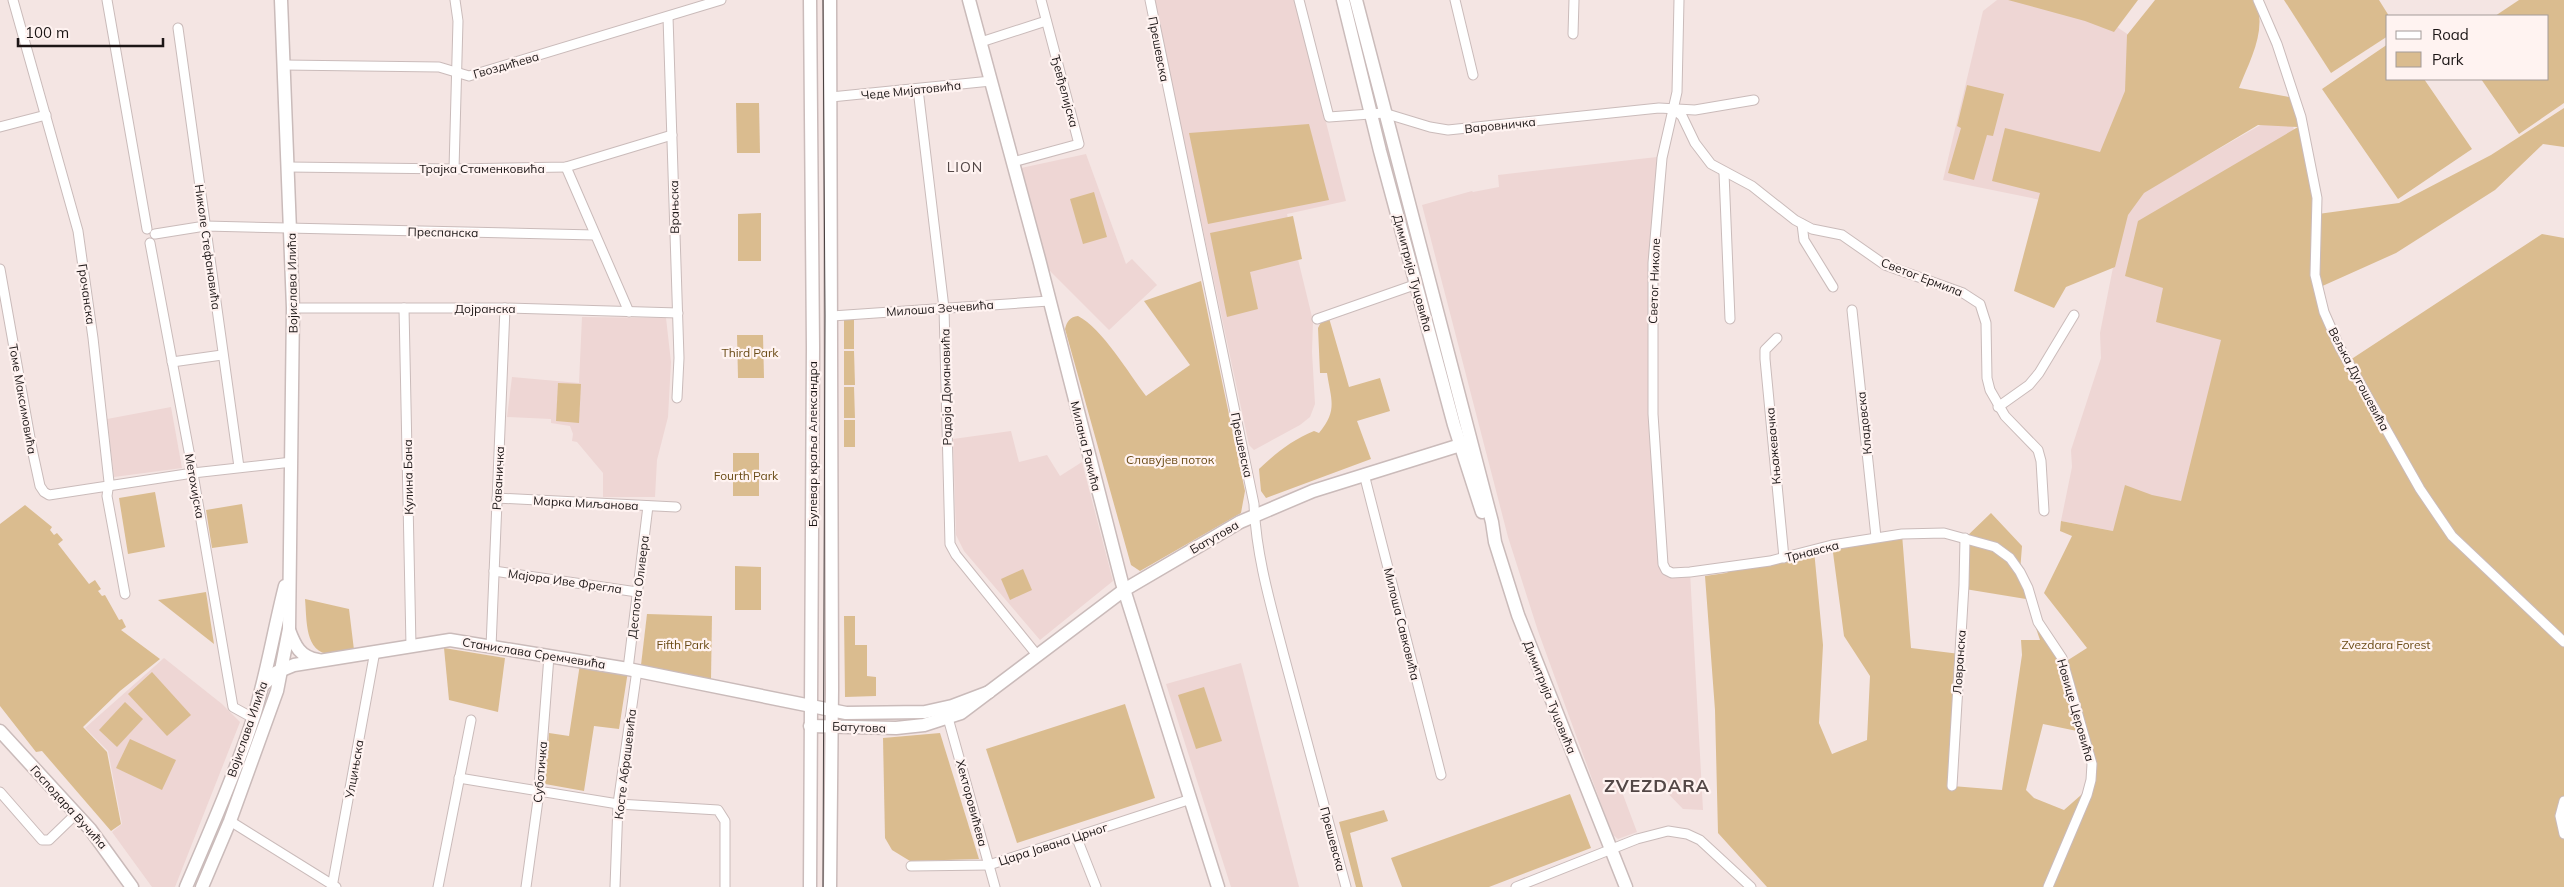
<svg xmlns="http://www.w3.org/2000/svg" width="2564" height="887" viewBox="0 0 2564 887" font-family="Mulish,sans-serif">
<style>
.built{fill:#eed6d4}
.green{fill:#dabc8f;fill-rule:evenodd}
.lines{fill:none;stroke-linecap:round;stroke-linejoin:round}
.street-casing{stroke:#cabbba;stroke-width:11}
.secondary-casing{stroke:#cabbba;stroke-width:15}
.street{stroke:#fff;stroke-width:9}
.secondary{stroke:#fff;stroke-width:12}
.tram{stroke:#473f3f;stroke-width:1}
.labels{text-anchor:middle;dominant-baseline:central;stroke-width:4.5;stroke-linejoin:round;paint-order:stroke}
.street-label{font-size:12px;fill:#1c1616;stroke:#fff3f1}
.park-label{font-size:12px;fill:#6b4c17;stroke:#fff3f1}
.neighbourhood-label{font-size:14px;letter-spacing:1px;fill:#534746;stroke:#fff3f1}
.district-label{font-size:18px;font-weight:bold;letter-spacing:1px;fill:#534746;stroke:#fff3f1}
</style>
<rect width="100%" height="100%" fill="#f4e5e3"/>
<g class="built">
<path d="M1154 0H1295L1346 201 1287 214 1313 321 1312 352 1315 404 1310 417 1300 425 1254 450 1249 445Z"/>
<path d="M1997 0H2057L2091 10 2138 41 2095 211 1943 180 1983 11Z"/>
<path d="M2290 108 2301 170 2208 506 2113 531 2061 521 2072 467 2071 450 2101 358 2100 333 2126 202Z"/>
<path d="M1086 154 1126 264 1132 259 1157 285 1109 330 1045 266 1021 168Z"/>
<path d="M1657 157 1650 267 1653 390 1666 570 1690 572 1703 810 1683 809 1653 778 1622 792 1637 832 1618 839 1613 835 1600 801 1538 631 1508 537 1422 205 1472 191 1473 192 1499 187 1498 175Z"/>
<path d="M582 317 666 318 671 362 668 417 657 460 655 497H603V473L577 442 572 441 573 434 570 426 551 423V419L507 417 512 377 579 383Z"/>
<path d="M171 407 182 468 114 477 107 419Z"/>
<path d="M1011 431 1019 462 1047 455 1060 476 1082 462 1113 581 1040 640 964 551 956 535 953 439Z"/>
<path d="M164 658 222 704 240 722 175 887H152L112 832 122 824 108 751 85 728Z"/>
<path d="M1241 663 1299 887H1231L1166 684Z"/>
</g>
<g class="green">
<path d="M2008 0H2138L2114 32 2085 21Z"/>
<path d="M2155 0H2255C2268 29 2250 60 2239 88L2295 98 2318 214 2399 203 2491 155 2564 108V147L2543 144 2495 190 2396 253 2318 288 2350 360 2542 234 2564 238V887H1767L1718 833 1715 710 1705 576 1726 573 1741 566 1814 550 1823 645 1819 723 1832 754 1867 740 1870 676 1844 636 1832 545 1902 534 1911 648 1960 654 1965 538 1991 513 2022 546 2020 572 2037 620 2065 662 2087 648 2044 593 2072 536 2060 531 2061 521 2113 531 2125 485 2152 495 2181 501 2221 340 2156 322 2163 288 2125 276 2138 221 2298 127 2258 125 2144 193 2128 215 2115 267 2066 287 2054 308 2014 291 2040 193 1992 181 2005 128 2100 152 2125 91 2127 35ZM1965 589 2026 599 2040 640H2021L2022 655 2002 790 1952 786ZM2043 724 2082 732 2091 780 2089 788 2064 810 2034 798 2026 790Z"/>
<path d="M2284 0H2379L2389 16 2388 36 2331 73Z"/>
<path d="M2519 0H2564V103L2519 134 2481 79H2548V16H2495Z"/>
<path d="M2388 44V79H2424L2472 149 2398 199 2322 89Z"/>
<path d="M1967 85 2004 94 1993 136 1987 135 1974 180 1948 173 1961 128 1957 126Z"/>
<path d="M736 103H759L760 153H737Z"/>
<path d="M1309 124 1329 200 1208 224 1189 133Z"/>
<path d="M1094 192 1107 237 1083 244 1070 199Z"/>
<path d="M761 213V261H738V214Z"/>
<path d="M1293 216 1302 259 1250 272 1258 309 1227 317 1210 233Z"/>
<path d="M1201 281 1245 491 1241 513 1140 571 1131 565 1065 329C1067 321 1070 317 1078 316 1102 328 1129 374 1146 396L1190 365 1144 301Z"/>
<path d="M1329 318 1349 387 1380 378 1390 411 1357 421 1371 459 1266 498 1261 491 1259 469C1276 453 1292 440 1314 431L1319 433C1338 410 1331 400 1327 373H1320L1318 328 1321 322Z"/>
<rect x="844" y="319" width="10" height="30"/>
<path d="M737 335H763L764 378H738Z"/>
<path d="M844 351H854L855 385H844Z"/>
<path d="M558 383 581 384 579 423 556 421Z"/>
<path d="M844 387H854L855 418H844Z"/>
<rect x="844" y="420" width="11" height="27"/>
<rect x="733" y="453" width="26" height="43"/>
<path d="M155 492 165 547 128 554 119 498Z"/>
<path d="M242 504 248 543 212 548 206 510Z"/>
<path d="M25 505 52 527 50 530 54 535 57 533 63 540 58 544 89 584 95 580 101 589 98 591 102 596 105 595 119 620 122 619 126 627 121 630 160 659 120 691 83 727 107 752 121 824 111 831 42 751 36 752 0 706V524Z"/>
<path d="M735 566 761 567V610H735Z"/>
<path d="M1023 569 1032 590 1010 600 1001 579Z"/>
<path d="M206 592 214 644 158 600Z"/>
<path d="M305 599 349 609 354 650C347 651 338 654 331 654 304 654 307 618 305 599Z"/>
<path d="M647 614 712 616 711 679 641 665Z"/>
<path d="M844 616H855V645H867V676L876 677V696L845 697Z"/>
<path d="M444 648 505 658 498 712 449 700Z"/>
<path d="M580 664 628 671 619 729 594 726 584 791 545 784 549 733 569 736Z"/>
<path d="M152 672 191 715 167 736 128 694Z"/>
<path d="M1204 687 1222 741 1196 749 1178 695Z"/>
<path d="M125 702 143 719 117 747 99 730Z"/>
<path d="M1125 704 1155 798 1017 843 986 749Z"/>
<path d="M940 733 979 859 910 861 892 850 885 838 883 738Z"/>
<path d="M130 739 176 760 162 790 116 768Z"/>
<path d="M1570 794 1591 848 1489 887H1402L1391 858Z"/>
<path d="M1384 810 1388 821 1350 833 1363 887H1356L1339 822Z"/>
</g>
<g class="lines">
<g class="street-casing">
<g id="street">
<path d="M13 0 78 231 93 338 109 482 107 496 125 594"/>
<path d="M107 0 147 229"/>
<path d="M1150 0 1254 504C1256 556 1271 606 1284 656 1304 733 1326 810 1346 887"/>
<path d="M1299 0 1329 117 1384 113 1430 127 1448 130 1659 108 1695 110 1754 100"/>
<path d="M1455 0 1473 75"/>
<path d="M1679 0 1677 92 1662 158 1653 263V414L1663 564 1666 570 1672 573 1690 572 1770 561 1832 545 1902 534 1944 533 1995 547 2010 558 2020 572 2028 588 2038 622 2062 658 2092 764 2091 780 2087 795 2048 887"/>
<path d="M2258 0 2277 44 2301 117 2317 198 2315 275 2324 312 2339 346 2420 489 2452 536 2564 642"/>
<path d="M668 17 679 358 677 398"/>
<path d="M178 28 239 467"/>
<path d="M1573 34 1574 0"/>
<path d="M981 42 1046 21"/>
<path d="M284 65 439 67 469 76 721 0"/>
<path d="M918 89 944 308 950 544 956 555 1037 655"/>
<path d="M831 97 991 81"/>
<path d="M1674 109 1682 116 1695 143 1711 164 1752 186 1795 220 1812 229 1842 235 1885 265 1963 293 1980 304 1986 323 1987 378 1990 390 2005 416 2038 450 2041 461 2044 511"/>
<path d="M0 127 46 115"/>
<path d="M1013 162 1079 144 1041 0"/>
<path d="M288 167 454 169 566 167 672 135"/>
<path d="M566 167 629 312"/>
<path d="M454 169 458 21 455 0"/>
<path d="M1724 173 1730 319"/>
<path d="M1802 224 1804 240 1833 287"/>
<path d="M155 234 205 226 595 235"/>
<path d="M150 243 191 462 233 707 253 718"/>
<path d="M0 269 32 449 40 486 44 492 49 495 193 473 292 462"/>
<path d="M293 308H505L678 313"/>
<path d="M404 308 411 646"/>
<path d="M1852 310 1876 537"/>
<path d="M832 316 1049 301"/>
<path d="M1317 319 1417 284"/>
<path d="M1777 338 1765 350V359L1784 558"/>
<path d="M172 362 222 355"/>
<path d="M1998 407 2029 385 2039 373 2074 315"/>
<path d="M1364 474 1441 775"/>
<path d="M497 498 676 507"/>
<path d="M494 571 637 592"/>
<path d="M491 647 505 308"/>
<path d="M628 669 648 506"/>
<path d="M948 718 995 887"/>
<path d="M459 778 618 804 718 810 725 821V887"/>
<path d="M1952 786 1964 585 1965 538"/>
<path d="M0 792 42 840H49L77 813"/>
<path d="M2564 801 2560 816 2564 834"/>
<path d="M230 821 336 887"/>
<path d="M1076 836 1096 887"/>
<path d="M911 866 989 865 1191 799"/>
<path d="M332 887 375 651"/>
<path d="M438 887 471 720"/>
<path d="M526 887 538 800 549 656"/>
<path d="M615 887 618 804 637 670"/>
<path d="M1516 887 1637 839 1668 831 1687 834 1700 840 1751 887"/>
</g>
</g>
<g class="secondary-casing">
<g id="secondary">
<path d="M830 0 832 689 830 887"/>
<path d="M969 0 1039 259 1122 583 1218 887"/>
<path d="M1343 0 1380 151 1454 425 1482 512"/>
<path d="M1356 0 1492 522 1495 542 1518 615 1626 887"/>
<path d="M289 630C295 646 300 657 318 660"/>
<path d="M263 685 277 672 294 665 450 640 628 669 846 713 925 712 952 706 989 692"/>
<path d="M810 726 896 728 924 725 961 713 1124 590 1240 522 1313 491 1470 442"/>
<path d="M0 731 90 829 132 887"/>
<path d="M186 887C210 831 235 774 254 716 267 673 274 629 285 586"/>
<path d="M202 887 230 821 277 691 289 629 293 308 281 0"/>
<path d="M810 887 813 347 810 0"/>
</g>
</g>
<use href="#street" class="street"/>
<use href="#secondary" class="secondary"/>
<path class="tram" d="M823 0 825 316 823 887"/>
</g>
<g class="labels">
<g class="street-label">
<text transform="translate(1159 49) rotate(79)">Прешевска</text>
<text transform="translate(506 65) rotate(-16)">Гвоздићева</text>
<text transform="translate(911 90) rotate(-6)">Чеде Мијатовића</text>
<text transform="translate(1065 91) rotate(75)">Ђевђелијска</text>
<text transform="translate(1500 125) rotate(-6)">Варовничка</text>
<text x="482" y="168">Трајка Стаменковића</text>
<text transform="translate(674 207) rotate(-91)">Врањска</text>
<text transform="translate(443 232) rotate(1)">Преспанска</text>
<text transform="translate(208 247) rotate(82)">Николе Стефановића</text>
<text transform="translate(1413 273) rotate(75)">Димитрија Туцовића</text>
<text transform="translate(1922 277) rotate(21)">Светог Ермила</text>
<text transform="translate(1654 281) rotate(-88)">Светог Николе</text>
<text transform="translate(292 283) rotate(-91)">Војислава Илића</text>
<text transform="translate(87 294) rotate(82)">Грочанска</text>
<text x="485" y="308">Дојранска</text>
<text transform="translate(940 308) rotate(-4)">Милоша Зечевића</text>
<text transform="translate(2359 379) rotate(62)">Вељка Дугошевића</text>
<text transform="translate(946 387) rotate(-91)">Радоја Домановића</text>
<text transform="translate(23 399) rotate(80)">Томе Максимовића</text>
<text transform="translate(1864 423) rotate(-96)">Кладовска</text>
<text transform="translate(812 444) rotate(-90)">Булевар краља Александра</text>
<text transform="translate(1242 445) rotate(78)">Прешевска</text>
<text transform="translate(1086 446) rotate(76)">Милана Ракића</text>
<text transform="translate(1773 446) rotate(-95)">Књажевачка</text>
<text transform="translate(408 477) rotate(-91)">Кулина Бана</text>
<text transform="translate(498 478) rotate(-87)">Раваничка</text>
<text transform="translate(195 486) rotate(80)">Метохијска</text>
<text transform="translate(586 503) rotate(3)">Марка Миљанова</text>
<text transform="translate(1214 537) rotate(-30)">Батутова</text>
<text transform="translate(1812 551) rotate(-14)">Трнавска</text>
<text transform="translate(565 581) rotate(8)">Мајора Иве Фрегла</text>
<text transform="translate(638 587) rotate(-83)">Деспота Оливера</text>
<text transform="translate(1402 624) rotate(76)">Милоша Савковића</text>
<text transform="translate(534 653) rotate(9)">Станислава Сремчевића</text>
<text transform="translate(1959 662) rotate(-86)">Ловранска</text>
<text transform="translate(1550 697) rotate(68)">Димитрија Туцовића</text>
<text transform="translate(2076 710) rotate(74)">Новице Церовића</text>
<text transform="translate(859 727) rotate(2)">Батутова</text>
<text transform="translate(247 729) rotate(-71)">Војислава Илића</text>
<text transform="translate(625 764) rotate(-83)">Косте Абрашевића</text>
<text transform="translate(354 769) rotate(-80)">Улцињска</text>
<text transform="translate(540 772) rotate(-85)">Суботичка</text>
<text transform="translate(972 803) rotate(75)">Хекторовићева</text>
<text transform="translate(69 807) rotate(48)">Господара Вучића</text>
<text transform="translate(1333 839) rotate(75)">Прешевска</text>
<text transform="translate(1053 844) rotate(-18)">Цара Јована Црног</text>
</g>
<g class="park-label">
<text x="750" y="352">Third Park</text>
<text x="1170" y="459">Славујев поток</text>
<text x="746" y="475">Fourth Park</text>
<text x="683" y="644">Fifth Park</text>
<text x="2386" y="644">Zvezdara Forest</text>
</g>
<g class="neighbourhood-label">
<text x="965" y="167">LION</text>
</g>
<g class="district-label">
<text x="1657" y="785">ZVEZDARA</text>
</g>
</g>
<rect x="2386" y="15" width="162" height="65" fill="#fff3f1" stroke="#a49b99"/>
<rect x="2396" y="31" width="25" height="8" fill="#ffffff" stroke="#a49b99"/>
<text x="2432" y="40" font-size="15" fill="#1c1616">Road</text>
<rect x="2396" y="52" width="25" height="15" fill="#dabc8f" stroke="#a49b99"/>
<text x="2432" y="65" font-size="15" fill="#1c1616">Park</text>
<path d="M18 38v8h145v-8" fill="none" stroke="#1c1616" stroke-width="2.5"/>
<text x="25" y="38" font-size="15" fill="#1c1616" stroke="#fff3f1" stroke-width="4" paint-order="stroke">100 m</text>
</svg>
